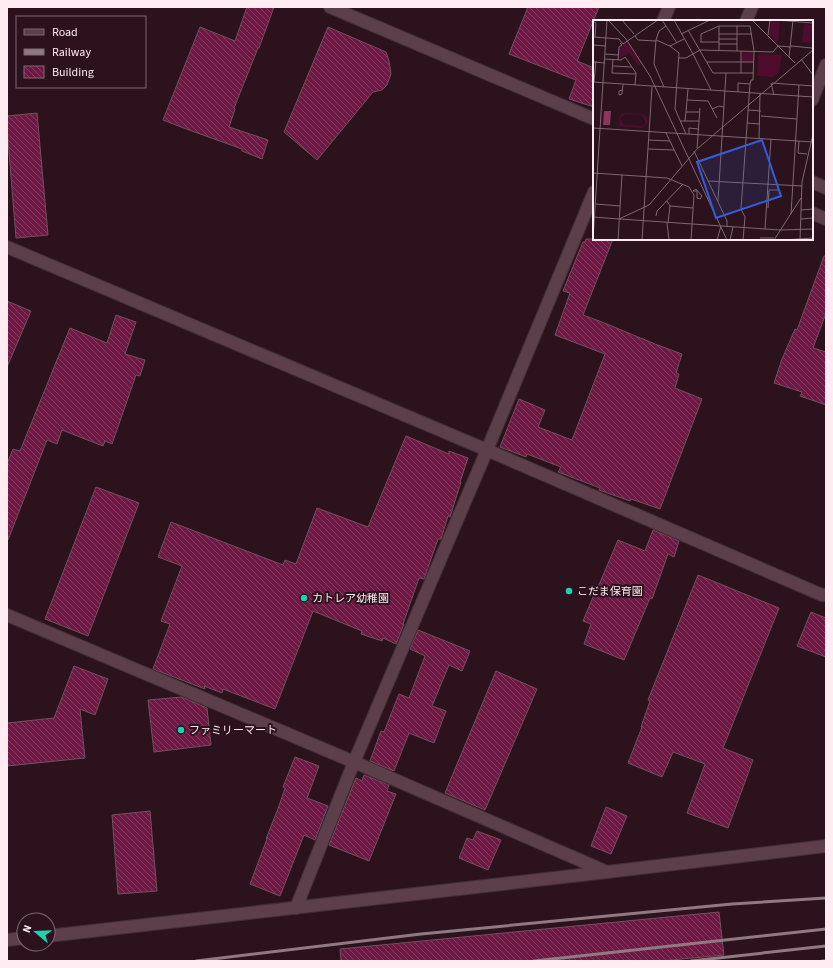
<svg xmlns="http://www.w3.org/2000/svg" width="833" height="968" viewBox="0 0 833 968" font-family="'Source Sans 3','Noto Sans JP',sans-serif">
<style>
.building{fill:url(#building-back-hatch);stroke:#6f515c}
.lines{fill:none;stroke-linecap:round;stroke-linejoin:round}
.street-casing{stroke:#413036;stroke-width:14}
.secondary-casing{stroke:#413036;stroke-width:14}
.street{stroke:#5c3f4a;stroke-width:12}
.secondary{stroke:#5c3f4a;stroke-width:12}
.rail{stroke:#907a82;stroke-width:3}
.poi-dot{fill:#18d5b2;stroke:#2b121c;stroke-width:1.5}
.labels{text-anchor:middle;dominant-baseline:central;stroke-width:4;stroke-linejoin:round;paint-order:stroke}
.poi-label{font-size:11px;fill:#feecf2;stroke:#2b121c;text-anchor:start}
.inset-road{fill:none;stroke:#7f6972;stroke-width:1}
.view{fill:#345edb;fill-opacity:0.15;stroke:#345edb;stroke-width:2}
.inset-edge{fill:none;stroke:#feecf2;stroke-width:2}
</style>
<defs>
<pattern id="building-back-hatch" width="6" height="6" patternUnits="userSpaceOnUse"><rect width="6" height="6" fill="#6e1943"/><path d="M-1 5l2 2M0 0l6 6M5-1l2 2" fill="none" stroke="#843b5f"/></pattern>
</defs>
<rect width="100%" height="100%" fill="#2b121c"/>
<g class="building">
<path d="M247 7H274L259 48H258L234 108 235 109 229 127 268 140 262 159 242 151V149L189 130 163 120 200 27 235 41Z"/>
<path d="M528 7H599L577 61 594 68V107L569 99 576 80 509 54Z"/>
<path d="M328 27 386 52 389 61 391 74 387 85 382 90 373 92 317 160 284 132Z"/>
<path d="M37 113 48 235 16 238 7 128V116Z"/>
<path d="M586 239H613L583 315 602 322 655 344 682 354 676 373 679 374 675 388 702 399 660 509 631 499 630 501 599 490 600 488 558 472 561 467 527 454 526 457 500 447 519 399 545 410 538 427 572 440 605 354 555 335 570 293 563 291 583 242H585Z"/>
<path d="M824 256H826V313L813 348 826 352V405L800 396 802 392 774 383 782 359 795 329 797 330Z"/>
<path d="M7 301 31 311 7 367Z"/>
<path d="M116 315 136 322 125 354 145 360 140 376 136 375 112 444 105 441 103 446 62 430 57 444 47 440 8 540H7V464L13 449 20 451 70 328 107 343Z"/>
<path d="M406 436 449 454V451L468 458 460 482H461L450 517 448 516 441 539H438L424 579 419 578 403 624H404L396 644 383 638 382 641 361 634 362 631 313 611 275 709 223 689 222 693 204 686 205 689 153 669 170 624 161 621 182 566 158 557 171 522 283 565 285 560 296 564 317 508 368 527Z"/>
<path d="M96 487 139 503 88 636 45 619Z"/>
<path d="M653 530 679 541 674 557 668 554 652 599 650 598 624 660 584 644 591 624 583 621 598 585H599L618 540 645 551Z"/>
<path d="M698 575 779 608 723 748 753 760 728 828 687 813 705 764 673 752 662 777 628 763 642 727H641L650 701 648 700Z"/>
<path d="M811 612 826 618V657L797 646Z"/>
<path d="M418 630 470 651 462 671 449 665 432 706 446 711 434 743 409 733 394 771 370 761 381 731 384 732 399 694 409 698 425 656 410 649Z"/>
<path d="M74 666 108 679 95 715 80 709 85 758 7 766V723L54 718Z"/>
<path d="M496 671 537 689 485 810 445 793Z"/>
<path d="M182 697 207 708 211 745 154 752 148 700Z"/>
<path d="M295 757 319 766 307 798 328 806 315 840 304 835 280 896 250 884 267 839H266L279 806 285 788 283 787Z"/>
<path d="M364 775 389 785 387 791 396 794 369 861 329 845 356 778 362 781Z"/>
<path d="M606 807 627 816 611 854 591 846Z"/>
<path d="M150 811 157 891 118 894 112 815Z"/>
<path d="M477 831 501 840 488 870 459 858 467 838 473 840Z"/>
<path d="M719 912 724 955 661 961H341L340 949Z"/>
</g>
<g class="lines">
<g class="street-casing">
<g id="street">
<path d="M330 7 594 119"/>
<path d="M663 21 669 7"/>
<path d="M746 21 752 7"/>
<path d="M812 100 826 65"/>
<path d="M812 182 826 188"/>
<path d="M812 213 826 219"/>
<path d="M7 247 487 450 822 595H826"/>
<path d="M7 615 354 762 607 872"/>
<path d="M296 908 354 762 487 450 594 192"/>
</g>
</g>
<g class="secondary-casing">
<g id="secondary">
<path d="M48 936 607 872 826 846"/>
<path d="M7 940 24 938"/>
</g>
</g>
<use href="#street" class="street"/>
<use href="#secondary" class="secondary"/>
<g class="rail">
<path d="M196 961 421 934 732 904 826 898"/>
<path d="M534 961 826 929"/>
<path d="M691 961 826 946"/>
<path d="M822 961H826"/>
</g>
</g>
<g class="poi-dot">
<circle cx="569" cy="591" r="4"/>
<circle cx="304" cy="598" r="4"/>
<circle cx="181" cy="730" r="4"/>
</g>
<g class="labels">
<g class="poi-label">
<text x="577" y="591">こだま保育園</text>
<text x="312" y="598">カトレア幼稚園</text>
<text x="189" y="730">ファミリーマート</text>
</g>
</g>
<g transform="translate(593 20)">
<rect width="220" height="220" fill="#2b121c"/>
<path d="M34 22 49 44 45 46 36 33 26 39V27ZM150 31H160V42L148 41Z" fill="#4f0c2e"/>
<path d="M178 1 187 2 185 24 176 15ZM211 4 220 5V23L209 22ZM167 34 189 35 186 52 180 57 164 56 165 36ZM30 93 51 94 54 98 55 103 49 108 25 106 27 104 26 97ZM32 94 49 95 53 103 49 106 31 105 27 98Z" fill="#4f0c2e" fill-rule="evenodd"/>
<path d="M11 91H18L17 105H10Z" fill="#8c365d"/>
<path class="inset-road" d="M15 0 33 19 57 56 134 220M29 0 41 14M69 0 84 23M81 0 100 34 107 30 180 32 185 26 198 27M159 0 202 43M183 0 220 3M0 1 3 3 2 17M73 6 66 11 63 20 77 26 91 19M95 10 120 53H160M88 14 117 0M126 14H159M175 15 177 0M42 16 45 20 63 21M0 17 26 19 30 24 65 0M126 19H144M63 20 61 44 71 67M107 22H126M108 22V14L126 6H157L161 31M126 24H144M0 25 13 26M77 26 86 33 82 89 93 114M126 31V6M144 31V6M12 34 25 35M196 37 200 0M86 38H93L100 34 118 70M12 39 28 40 32 37 43 53 42 65M20 39 19 53 43 54M208 39 220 55M25 40 26 27 29 25 27 23M0 42 12 43M114 42H160M20 46 39 47M148 53V31M0 62 220 77M1 62 3 41M178 63 181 75M179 63 220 66M29 70 26 71V75L29 74 30 64M145 72V63L157 64M94 80 115 81 124 98M119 89 126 86 131 87M155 90 168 91M93 92 95 69M168 96 204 99M87 101H106M92 101 93 92H106M154 103 167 104M0 108 220 122M73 113 89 146M96 114V108L105 109M166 119 167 74M55 120 77 121M206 121 205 133 214 134M104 128 107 88M55 129 81 130M101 131 134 201V207M0 153 74 158 96 167 101 175 98 220M115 161 209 166M103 169 109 176 107 179 104 178V171H100ZM74 181 77 186 75 203M125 181 133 53M3 184 27 186M77 186 100 188M175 188 176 170H186M208 190 220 189M198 194 206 65M63 196 64 191 90 164M0 197 26 199 56 185 104 129 220 30 219 28 198 26M27 199 187 210 220 209M208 199 220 198M74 203 76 220M172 209 178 119M167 218H181M0 219 14 0M25 220 29 155M49 220 59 67M124 220 128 206M137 220 140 207M150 220 152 197 148 189 157 64 158 60H160L161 31M181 220 208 178M190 220 220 218M207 220 209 162 220 114"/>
<path class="view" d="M169 120 188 176 123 198 104 142Z"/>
<rect width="220" height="220" class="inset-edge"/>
</g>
<rect width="833" height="968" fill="none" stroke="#feecf2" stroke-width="16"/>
<rect x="16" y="16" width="130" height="72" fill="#2b121c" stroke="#7f6972"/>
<rect x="24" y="29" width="20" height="6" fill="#5c3f4a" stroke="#7f6972"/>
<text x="52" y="36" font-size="12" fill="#feecf2">Road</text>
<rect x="24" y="49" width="20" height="6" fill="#907a82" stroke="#7f6972"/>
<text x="52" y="56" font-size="12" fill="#feecf2">Railway</text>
<rect x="24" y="66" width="20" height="12" fill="url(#building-back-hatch)" stroke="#7f6972"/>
<text x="52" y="76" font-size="12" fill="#feecf2">Building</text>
<g transform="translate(36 932) rotate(289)"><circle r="19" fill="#2b121c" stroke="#7f6972"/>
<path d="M0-3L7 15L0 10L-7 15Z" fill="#18d5b2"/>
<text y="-6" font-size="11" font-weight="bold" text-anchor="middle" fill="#feecf2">N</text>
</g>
</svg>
